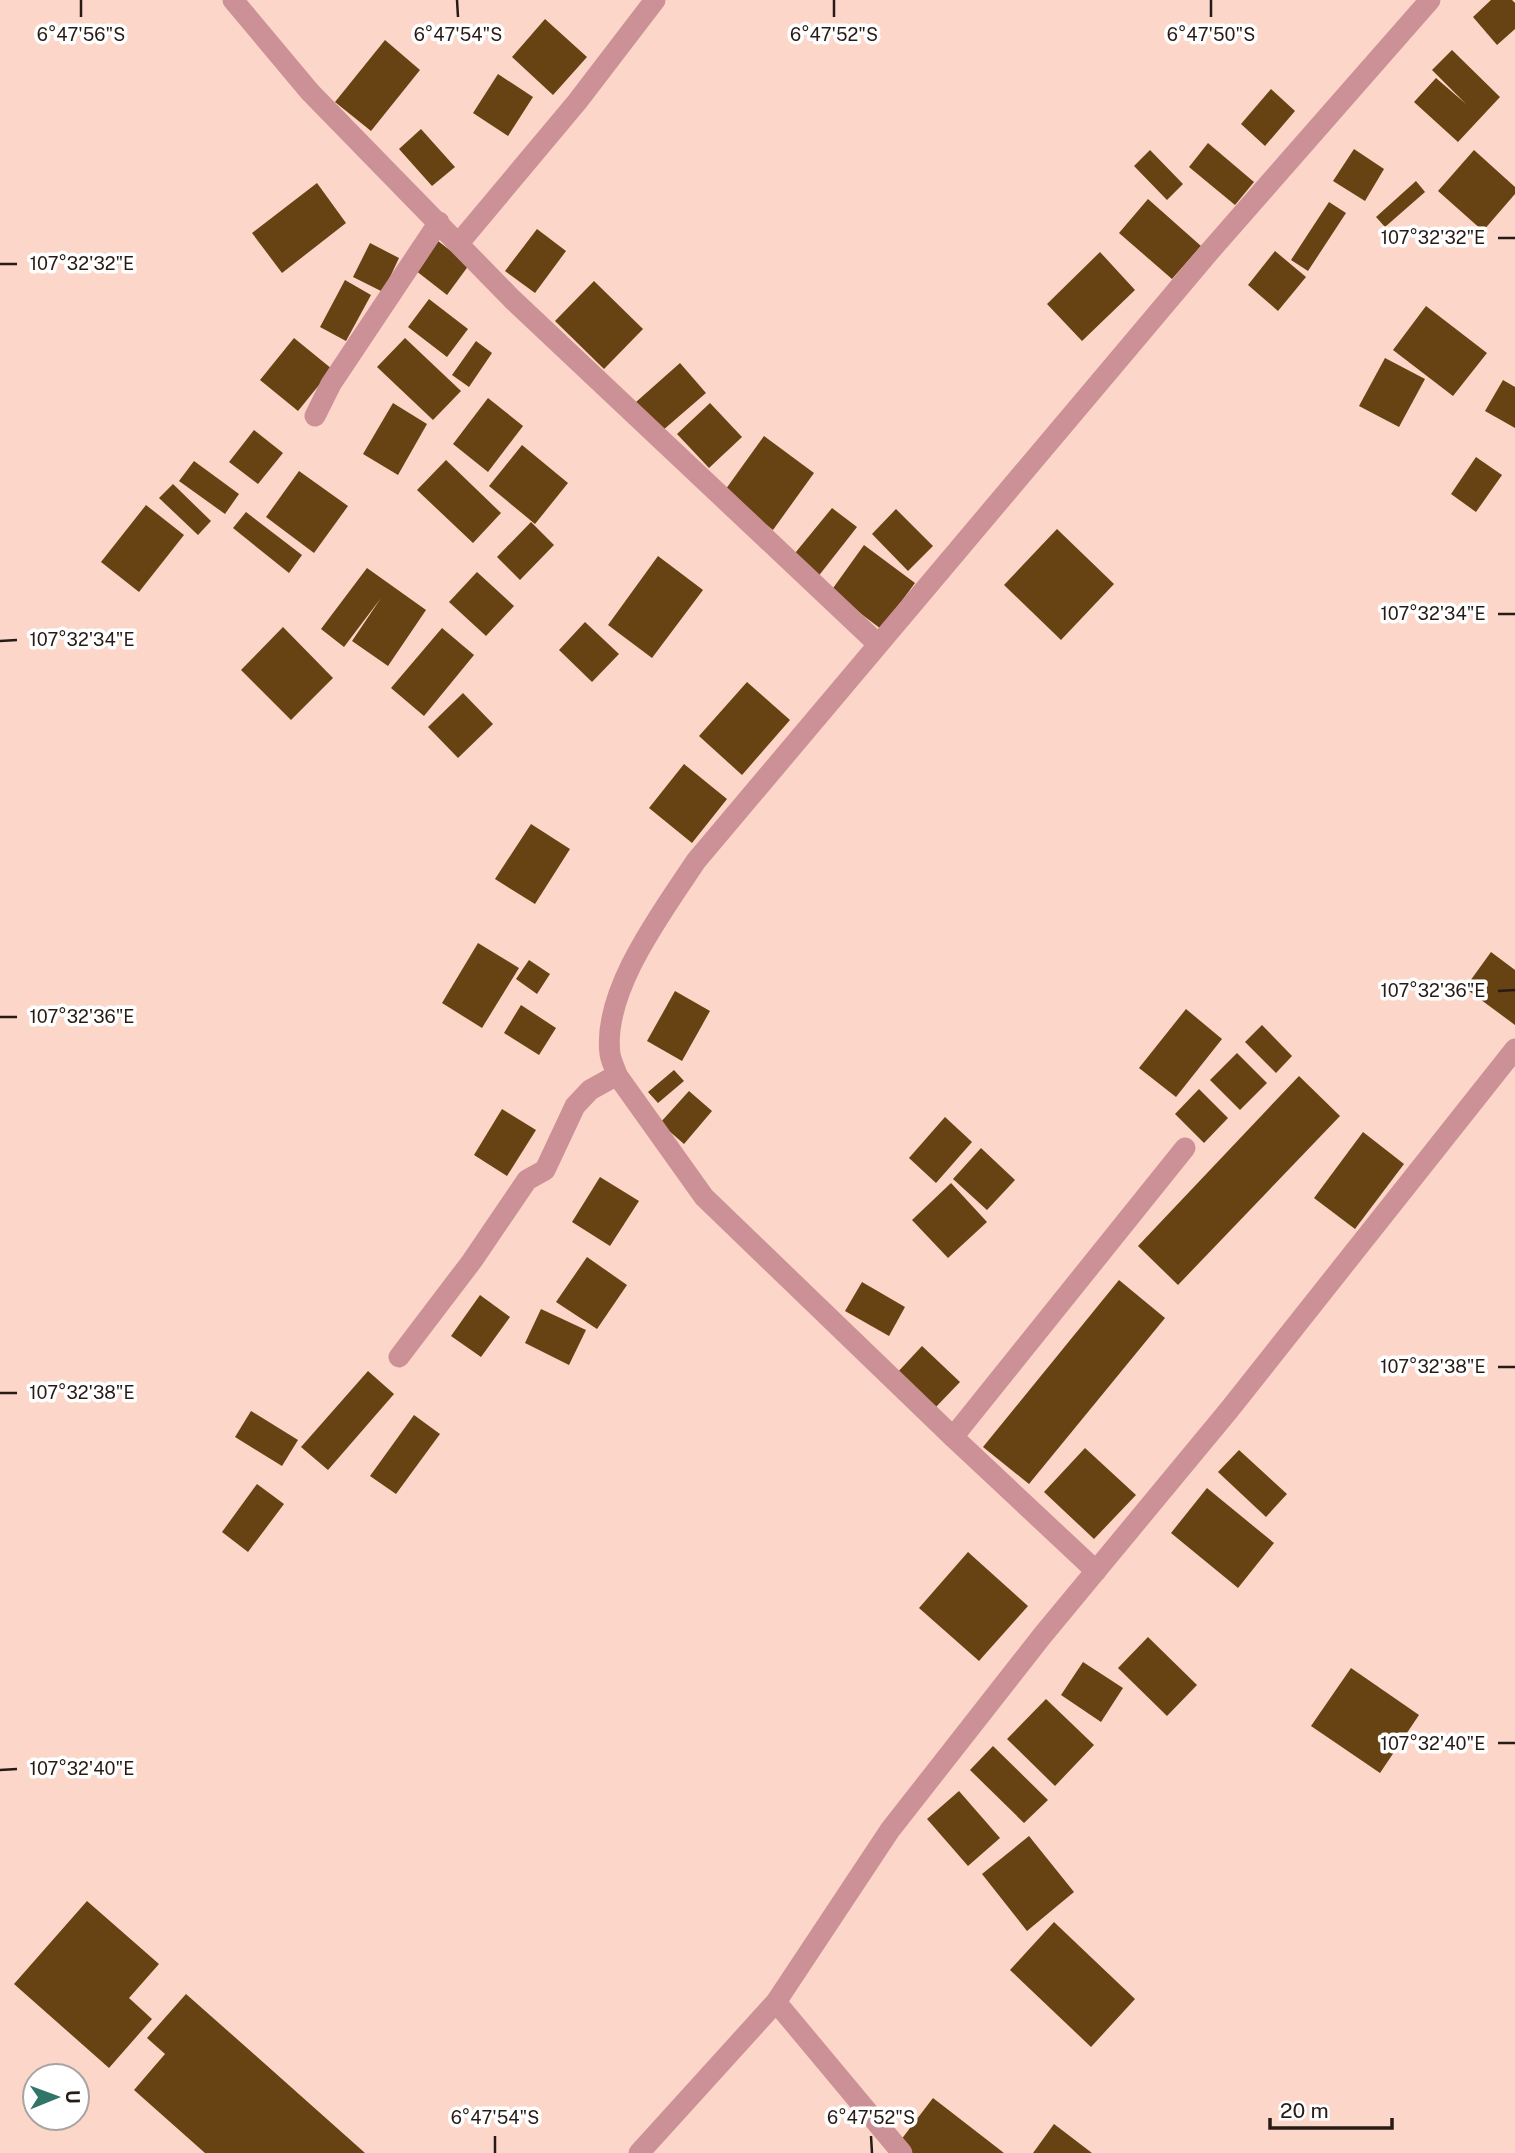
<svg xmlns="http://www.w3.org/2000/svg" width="1515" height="2153" viewBox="0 0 1515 2153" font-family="'Public Sans',sans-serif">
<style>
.building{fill:#674212}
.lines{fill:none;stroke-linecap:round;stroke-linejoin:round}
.street{stroke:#cc9196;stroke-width:21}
.ticks{fill:none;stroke:#281b16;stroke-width:2.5}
.ticks-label{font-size:18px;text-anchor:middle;fill:#281b16;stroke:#fff;stroke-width:7;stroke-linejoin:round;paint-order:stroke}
</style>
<rect width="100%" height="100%" fill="#fcd7c9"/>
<g class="building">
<path d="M1491 0H1512L1515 3V29L1497 45 1473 17Z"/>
<path d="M545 19 587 57 553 95 512 57Z"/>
<path d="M385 40 420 70 371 131 335 102Z"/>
<path d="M1452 50 1500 97 1458 142 1414 102 1436 78 1466 104 1432 70Z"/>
<path d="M498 74 533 97 508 136 473 113Z"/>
<path d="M1271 89 1295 111 1265 146 1241 124Z"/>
<path d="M421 129 455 167 432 186 399 149Z"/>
<path d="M1208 143 1254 182 1235 205 1189 167Z"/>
<path d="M1354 149 1384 169 1365 201 1333 181Z"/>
<path d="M1150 150 1183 184 1167 200 1134 166Z"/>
<path d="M1474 150 1515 187V194L1483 231 1438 191Z"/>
<path d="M1416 181 1425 192 1385 227 1376 217Z"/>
<path d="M317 183 346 223 282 273 252 233Z"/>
<path d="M1148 199 1201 246 1172 279 1119 233Z"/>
<path d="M1329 202 1346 213 1308 271 1291 260Z"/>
<path d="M537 229 566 251 535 293 505 271Z"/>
<path d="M438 241 469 265 447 295 415 270Z"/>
<path d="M370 243 399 258 383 292 353 277Z"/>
<path d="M1275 251 1306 277 1278 311 1248 285Z"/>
<path d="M1100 252 1135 290 1082 341 1047 304Z"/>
<path d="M345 280 371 295 346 341 320 327Z"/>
<path d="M594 281 643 329 604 369 555 321Z"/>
<path d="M429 299 468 329 447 357 408 327Z"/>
<path d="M1426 306 1487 353 1453 396 1393 350Z"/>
<path d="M294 338 332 369 298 411 260 380Z"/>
<path d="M405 338 461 391 433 420 377 367Z"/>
<path d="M476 341 492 353 469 387 452 375Z"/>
<path d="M1385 358 1425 379 1399 427 1359 406Z"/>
<path d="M680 363 706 393 662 431 636 402Z"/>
<path d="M1503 380 1515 387V428L1485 411Z"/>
<path d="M488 398 523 426 488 472 453 444Z"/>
<path d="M393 403 427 424 398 475 363 454Z"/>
<path d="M710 403 742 437 709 468 677 434Z"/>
<path d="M254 430 283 453 258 484 229 462Z"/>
<path d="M764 436 814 473 773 530 723 493Z"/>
<path d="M522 445 568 483 535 524 489 486Z"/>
<path d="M1476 457 1502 475 1476 512 1451 494Z"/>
<path d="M446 460 501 513 473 543 417 490Z"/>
<path d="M194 461 239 494 225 514 179 481Z"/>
<path d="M299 471 348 506 314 553 266 517Z"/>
<path d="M173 484 211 521 198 535 159 498Z"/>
<path d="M146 505 184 535 139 592 101 562Z"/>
<path d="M832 508 857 527 817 578 791 558Z"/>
<path d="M896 509 933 546 908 571 872 534Z"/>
<path d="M246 512 302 555 289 573 233 528Z"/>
<path d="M531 522 554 545 520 580 497 557Z"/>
<path d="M1057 529 1114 584 1061 640 1004 585Z"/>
<path d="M864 545 915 583 881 629 831 591Z"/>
<path d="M658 556 703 590 652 658 608 625Z"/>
<path d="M367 568 426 610 388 666 352 641 381 598 344 647 321 629Z"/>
<path d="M477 572 514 606 486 636 449 602Z"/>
<path d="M585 622 619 654 592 682 559 650Z"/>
<path d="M283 627 333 678 291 720 241 670Z"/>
<path d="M442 628 474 655 424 716 391 688Z"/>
<path d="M747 682 790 720 742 775 699 736Z"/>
<path d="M463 693 493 724 458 758 428 727Z"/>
<path d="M684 764 727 799 692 843 649 808Z"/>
<path d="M531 824 570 849 535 904 495 879Z"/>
<path d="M478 943 519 968 482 1028 442 1003Z"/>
<path d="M1491 952 1515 970V1025L1465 988Z"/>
<path d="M529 960 550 974 537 994 516 979Z"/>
<path d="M675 991 710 1011 682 1061 647 1041Z"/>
<path d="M521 1005 556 1028 539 1055 504 1033Z"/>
<path d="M1186 1009 1222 1039 1176 1097 1139 1068Z"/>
<path d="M1262 1025 1292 1056 1276 1073 1245 1042Z"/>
<path d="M1237 1053 1267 1083 1240 1110 1210 1080Z"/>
<path d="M674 1070 684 1081 658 1103 648 1092Z"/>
<path d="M1299 1076 1340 1116 1178 1285 1138 1246Z"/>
<path d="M1199 1089 1228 1118 1204 1143 1175 1114Z"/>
<path d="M689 1091 712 1111 684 1144 660 1123Z"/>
<path d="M502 1109 536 1130 507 1176 474 1155Z"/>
<path d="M945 1117 972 1142 936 1183 909 1158Z"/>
<path d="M1363 1132 1404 1164 1355 1229 1314 1198Z"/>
<path d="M981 1148 1015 1180 987 1210 953 1179Z"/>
<path d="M600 1177 639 1201 610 1246 572 1222Z"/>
<path d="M951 1183 987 1222 948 1258 912 1220Z"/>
<path d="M587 1257 627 1285 597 1329 556 1302Z"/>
<path d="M1119 1280 1165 1318 1029 1484 983 1447Z"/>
<path d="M862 1282 905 1307 889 1336 845 1311Z"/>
<path d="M480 1295 510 1317 481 1357 451 1336Z"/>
<path d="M541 1309 586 1330 569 1365 525 1343Z"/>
<path d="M922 1346 960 1382 934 1409 896 1374Z"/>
<path d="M368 1371 394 1394 328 1470 301 1447Z"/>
<path d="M251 1411 298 1440 282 1466 235 1437Z"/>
<path d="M414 1415 440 1434 396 1494 370 1476Z"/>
<path d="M1085 1448 1136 1495 1094 1539 1044 1492Z"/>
<path d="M1239 1450 1287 1494 1266 1517 1218 1472Z"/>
<path d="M257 1484 284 1504 248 1552 222 1532Z"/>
<path d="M1207 1488 1274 1543 1238 1588 1171 1533Z"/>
<path d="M968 1552 1028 1606 979 1661 919 1608Z"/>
<path d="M1148 1637 1197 1685 1167 1716 1118 1668Z"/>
<path d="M1083 1662 1123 1688 1101 1722 1061 1695Z"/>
<path d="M1351 1668 1419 1715 1380 1773 1311 1726Z"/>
<path d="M1046 1699 1094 1745 1055 1786 1007 1739Z"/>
<path d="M993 1746 1048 1800 1024 1823 970 1770Z"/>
<path d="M959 1791 1000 1838 968 1866 927 1819Z"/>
<path d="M1029 1836 1074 1892 1027 1931 982 1874Z"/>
<path d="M87 1901 159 1964 129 1998 152 2019 109 2068 14 1984Z"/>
<path d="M1054 1922 1135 1999 1091 2047 1010 1970Z"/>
<path d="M186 1994 255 2055 365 2153H205L134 2090 165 2054 147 2038Z"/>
<path d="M933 2098 1004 2153H907L897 2145Z"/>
<path d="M1054 2124 1092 2153H1033Z"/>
</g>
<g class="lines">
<g class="street">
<path d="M233 0 310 92 512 299 878 644"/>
<path d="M459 243 577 102 655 0"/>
<path d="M315 416 331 384 439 222"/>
<path d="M399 1357 472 1261 527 1180 545 1170 575 1106 590 1090 617 1075"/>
<path d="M953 1437 1185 1148"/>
<path d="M1096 1571 953 1437 704 1197 617 1075C615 1068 611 1061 610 1054 602 991 663 911 696 861L1210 251 1430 0"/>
<path d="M776 2002 902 2153"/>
<path d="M639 2153 776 2002 890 1830 1042 1636 1229 1410 1515 1049"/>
</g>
</g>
<path class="ticks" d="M81 0V17M457 0 458 17M834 0V17M1211 0V17M1498 238H1515M0 264H17M1498 614H1515M0 641 17 640M1498 991 1515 990M0 1017H17M1498 1367H1515M0 1393H17M1498 1743H1515M0 1770 17 1769M495 2136V2153M871 2136 872 2153"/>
<g class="ticks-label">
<text x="81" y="41">6°47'56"S</text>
<text x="458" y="41">6°47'54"S</text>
<text x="834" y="41">6°47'52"S</text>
<text x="1211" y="41">6°47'50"S</text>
<text x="1433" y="244">107°32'32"E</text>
<text x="82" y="270">107°32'32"E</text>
<text x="1433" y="620">107°32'34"E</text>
<text x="82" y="646">107°32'34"E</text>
<text x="1433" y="997">107°32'36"E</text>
<text x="82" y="1023">107°32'36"E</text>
<text x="1433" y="1373">107°32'38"E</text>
<text x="82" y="1399">107°32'38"E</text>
<text x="1433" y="1750">107°32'40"E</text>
<text x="82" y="1775">107°32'40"E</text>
<text x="495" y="2124">6°47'54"S</text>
<text x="871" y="2124">6°47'52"S</text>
</g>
<g transform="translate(56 2097) rotate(89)"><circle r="33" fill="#ffffff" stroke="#a9a4a2" stroke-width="2"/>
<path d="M0-5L12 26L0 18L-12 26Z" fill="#317568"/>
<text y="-10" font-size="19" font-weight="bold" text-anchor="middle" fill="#281b16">U</text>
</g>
<path d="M1270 2118v10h122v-10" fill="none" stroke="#281b16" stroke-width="3.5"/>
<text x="1280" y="2118" font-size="21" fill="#281b16" stroke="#ffffff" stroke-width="5" paint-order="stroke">20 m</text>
</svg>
